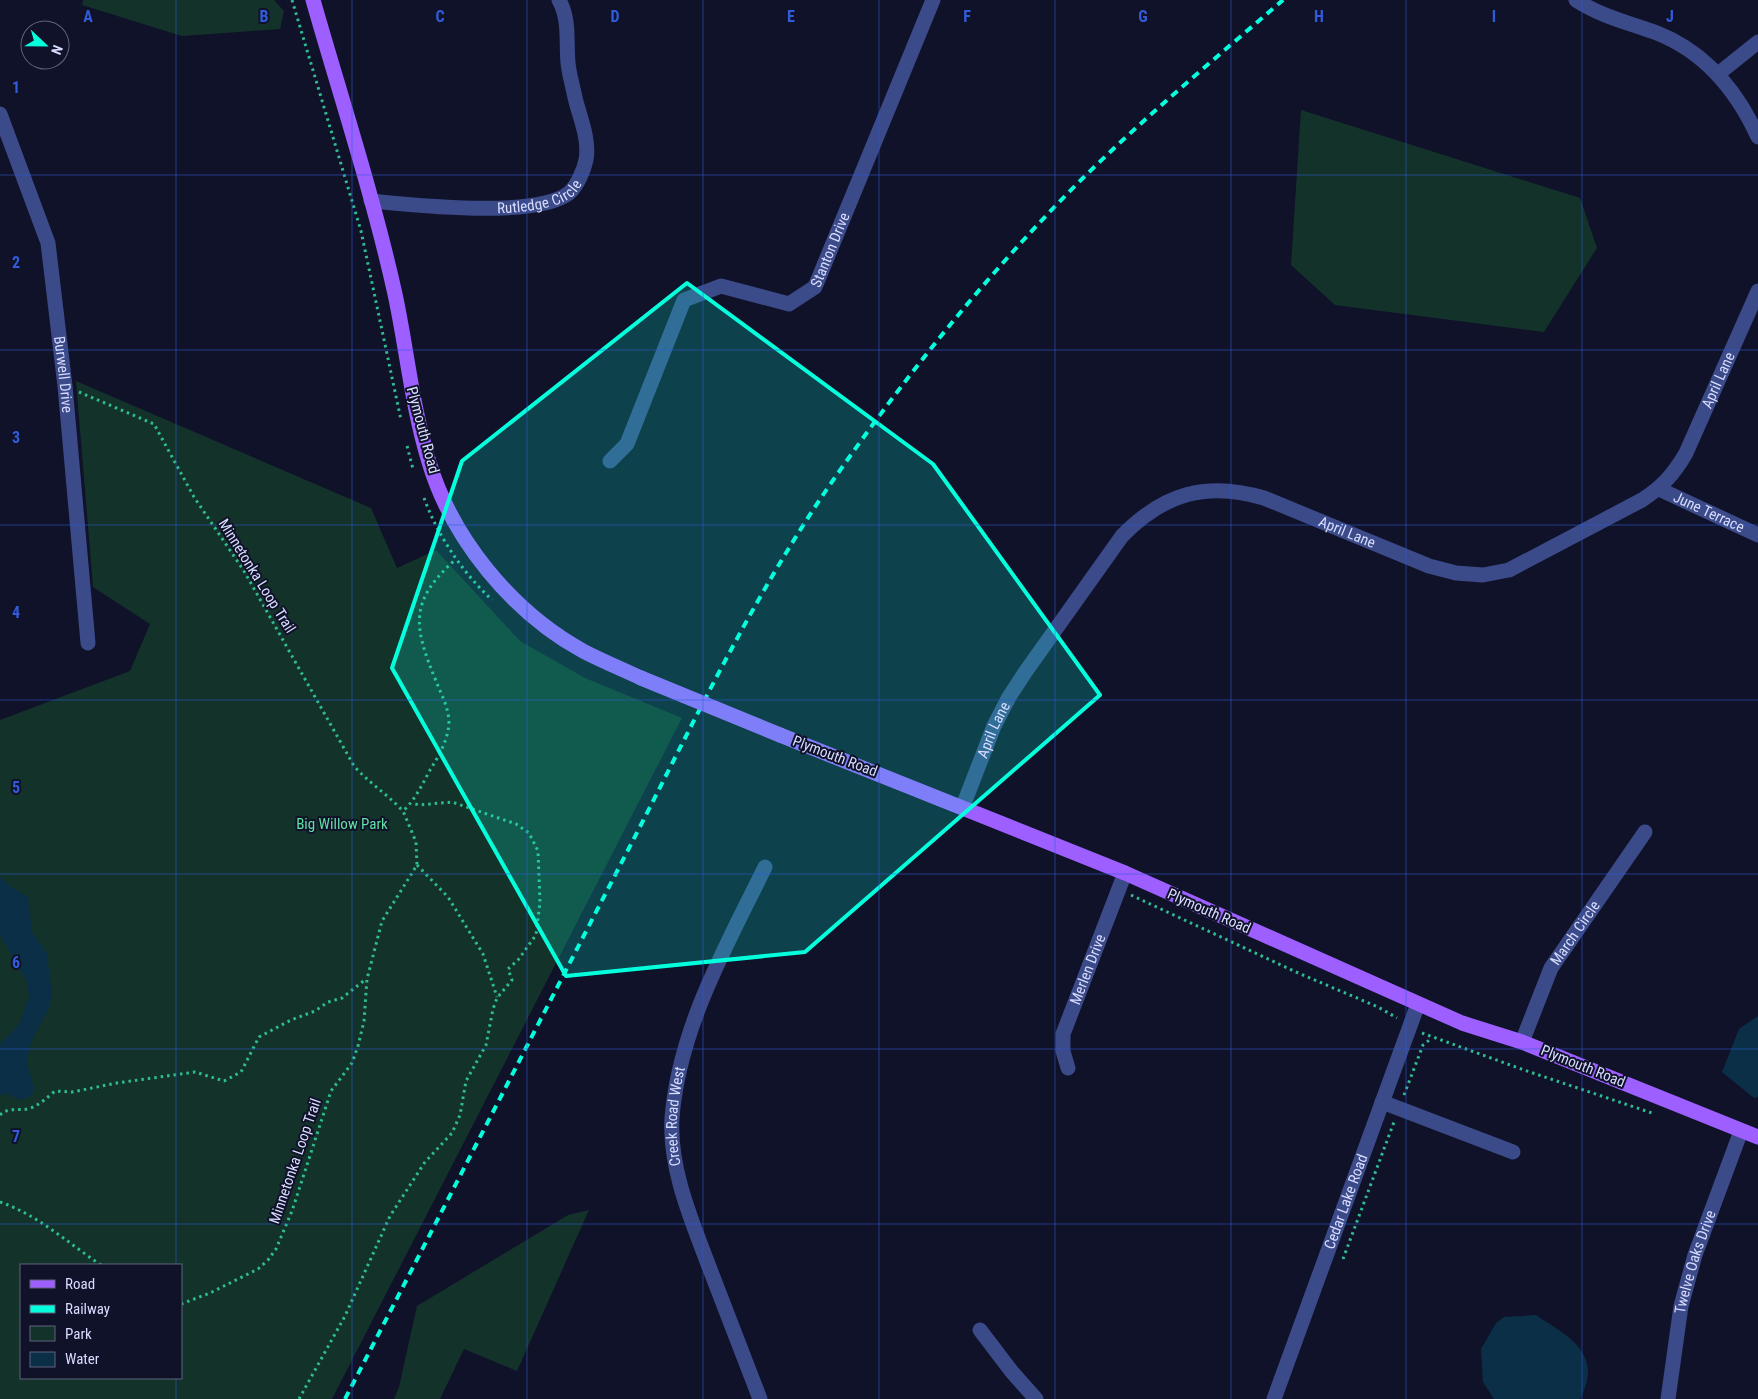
<svg xmlns="http://www.w3.org/2000/svg" width="1758" height="1399" viewBox="0 0 1758 1399" font-family="'Roboto Condensed',sans-serif">
<style>
.green{fill:#13332a;fill-rule:evenodd}
.water{fill:#0a2f47}
.lines{fill:none;stroke-linecap:round;stroke-linejoin:round}
.path{stroke:#2fbc92;stroke-width:3;stroke-dasharray:2.5 4;stroke-linecap:butt}
.minor{stroke:#3b4a88;stroke-width:15}
.major{stroke:#9d5fff;stroke-width:15}
.rail{stroke:#04ffdd;stroke-width:4;stroke-dasharray:8 6;stroke-linecap:butt}
.major-bridge{stroke:#9d5fff;stroke-width:15}
.marked{fill:#04ffdd;fill-opacity:0.2;stroke:#04ffdd;stroke-width:4;stroke-linejoin:round}
.grid{fill:none;stroke:#305cdc;stroke-width:1;stroke-opacity:0.55}
.labels{text-anchor:middle;dominant-baseline:central;stroke-width:4;stroke-linejoin:round;paint-order:stroke}
.street-label{font-size:15px;fill:#d8dcff;stroke:#101229}
.park-label{font-size:15px;fill:#61e1a3;stroke:#101229}
.grid-label{font-size:16px;text-anchor:middle;font-weight:bold;fill:#305cdc;stroke:#101229;stroke-width:4;stroke-linejoin:round;paint-order:stroke}
</style>
<rect width="100%" height="100%" fill="#101229"/>
<g class="green">
<path d="M83 0H274L284 11 280 29 182 36 82 5Z"/>
<path d="M1301 110 1580 198 1597 248 1544 332 1335 305 1291 265Z"/>
<path d="M76 381 371 508 397 568 436 550 520 641 585 678 682 718 332 1399H0V720L130 671 150 624 93 587ZM21 1265H181V1378H21Z"/>
<path d="M589 1210 517 1371 464 1349 440 1399H394L399 1387 417 1306 568 1215Z"/>
</g>
<g class="water">
<path d="M0 877 11 887 28 897 32 932 47 954 52 995 48 1010 31 1042 27 1062 34 1088 32 1096 20 1100 5 1093 0 1096V1044L18 1026 29 998 27 981 0 935Z"/>
<path d="M1758 1016V1097L1754 1098 1722 1072 1739 1029Z"/>
<path d="M1536 1315C1569 1337 1604 1353 1580 1399H1494L1483 1382 1481 1349 1496 1323 1504 1317Z"/>
</g>
<g class="lines">
<g class="path">
<path d="M292 0 361 231 401 420"/>
<path d="M79 392 154 424 194 497 244 571 354 766C369 783 387 794 403 811"/>
<path d="M407 446 413 469"/>
<path d="M424 498C438 536 462 572 492 600"/>
<path d="M417 865 448 897 483 954 497 997"/>
<path d="M1131 895 1296 972 1378 1007 1397 1018"/>
<path d="M1422 1033 1524 1070 1652 1113"/>
<path d="M1404 1095 1423 1045 1432 1038"/>
<path d="M0 1115C9 1106 20 1112 31 1108 40 1104 47 1098 55 1091L72 1092 117 1083 195 1072 224 1081 241 1072 259 1037 291 1020 315 1011 328 1002 342 998 366 979"/>
<path d="M0 1202C38 1215 68 1243 101 1265"/>
<path d="M1343 1259 1394 1122"/>
<path d="M181 1304 210 1293 258 1269 268 1260 276 1249 292 1211 331 1091 352 1063 358 1046 364 1021 367 979 382 921 417 865 416 842 403 811C415 800 422 785 430 770 439 756 449 738 449 721 448 706 441 694 436 681 413 625 409 601 456 559"/>
<path d="M299 1399 345 1316 390 1216 425 1162 452 1133 460 1115 466 1081 486 1045 493 1009 497 998 512 980 508 969 518 960 536 935 540 902 538 851 529 833 516 824 452 802 419 805 412 803"/>
</g>
<g class="minor">
<path d="M1576 0C1600 16 1629 23 1657 33 1705 52 1737 91 1758 137"/>
<path d="M1718 74 1758 42"/>
<path id="s1" d="M0 114 48 243 65 386 88 643"/>
<path id="s2" d="M371 201C415 205 535 219 569 193 577 186 584 170 586 160 590 137 578 114 574 93 572 83 569 73 568 63 566 41 570 20 559 0"/>
<path id="s3" d="M610 461 627 444 684 300 721 286 789 304 815 287 933 0"/>
<path id="s4" d="M1659 489 1758 535"/>
<path id="s5" d="M963 806 994 726 1009 697 1026 671 1122 536C1164 493 1207 481 1264 498L1429 566 1456 573 1483 575 1509 570 1642 500C1662 487 1674 474 1686 453L1758 291"/>
<path id="s6" d="M1522 1042 1551 968 1645 832"/>
<path id="s7" d="M1068 1068 1063 1051V1034L1125 873"/>
<path d="M1382 1102 1513 1152"/>
<path d="M980 1330 1012 1372 1036 1399"/>
<path id="s8" d="M760 1399C743 1354 725 1309 708 1264 691 1219 669 1168 672 1118 679 1028 726 947 765 867"/>
<path id="s9" d="M1274 1399 1418 1004"/>
<path id="s10" d="M1668 1399 1681 1306 1695 1255 1741 1131"/>
</g>
<g class="major">
<path d="M313 0C341 98 373 195 395 294 407 350 412 407 429 462 452 539 512 612 583 651 602 661 622 669 641 678"/>
<path d="M780 735 1125 873 1462 1023 1522 1042 1758 1137"/>
</g>
<path class="rail" d="M345 1399C439 1217 533 1034 627 852 689 732 749 604 825 492 897 387 978 285 1067 194 1135 125 1210 63 1283 0"/>
<path class="major-bridge" d="M641 678 780 735"/>
</g>
<path class="marked" d="M687 283 933 464 1100 695 805 952 566 976 392 668 462 461Z"/>
<path class="grid" d="M176 0V1265M352 0V1399M527 0V1399M703 0V1399M879 0V1399M1055 0V1399M1231 0V1399M1406 0V1399M1582 0V1399M0 175H1758M0 350H1758M0 525H1758M0 700H1758M0 874H1758M0 1049H1758M0 1224H1758M176 1378V1399"/>
<g class="labels">
<g class="street-label">
<text stroke="none"><textPath href="#s2" startOffset="171">Rutledge Circle</textPath></text>
<text stroke="none"><textPath href="#s3" startOffset="360">Stanton Drive</textPath></text>
<text stroke="none"><textPath href="#s1" startOffset="270">Burwell Drive</textPath></text>
<text stroke="none"><textPath href="#s5" startOffset="1026">April Lane</textPath></text>
<text transform="translate(423 430) rotate(75)">Plymouth Road</text>
<text stroke="none"><textPath href="#s4" startOffset="55">June Terrace</textPath></text>
<text stroke="none"><textPath href="#s5" startOffset="561">April Lane</textPath></text>
<text transform="translate(257 576) rotate(58)">Minnetonka Loop Trail</text>
<text stroke="none"><textPath href="#s5" startOffset="82">April Lane</textPath></text>
<text transform="translate(835 756) rotate(21)">Plymouth Road</text>
<text transform="translate(1209 911) rotate(24)">Plymouth Road</text>
<text stroke="none"><textPath href="#s6" startOffset="122">March Circle</textPath></text>
<text stroke="none"><textPath href="#s7" startOffset="104">Merlen Drive</textPath></text>
<text transform="translate(1583 1066) rotate(22)">Plymouth Road</text>
<text stroke="none"><textPath href="#s8" startOffset="298">Creek Road West</textPath></text>
<text transform="translate(295 1161) rotate(-71)">Minnetonka Loop Trail</text>
<text stroke="none"><textPath href="#s9" startOffset="210">Cedar Lake Road</textPath></text>
<text stroke="none"><textPath href="#s10" startOffset="140">Twelve Oaks Drive</textPath></text>
</g>
<g class="park-label">
<text x="342" y="824">Big Willow Park</text>
</g>
</g>
<g class="grid-label">
<text x="88" y="22">A</text>
<text x="264" y="22">B</text>
<text x="440" y="22">C</text>
<text x="615" y="22">D</text>
<text x="791" y="22">E</text>
<text x="967" y="22">F</text>
<text x="1143" y="22">G</text>
<text x="1319" y="22">H</text>
<text x="1494" y="22">I</text>
<text x="1670" y="22">J</text>
<text x="16" y="93">1</text>
<text x="16" y="268">2</text>
<text x="16" y="443">3</text>
<text x="16" y="618">4</text>
<text x="16" y="793">5</text>
<text x="16" y="968">6</text>
<text x="16" y="1142">7</text>
</g>
<rect x="20" y="1264" width="162" height="115" fill="#101229" stroke="#60637f"/>
<rect x="30" y="1280" width="25" height="8" fill="#9d5fff" stroke="#60637f"/>
<text x="65" y="1289" font-size="15" fill="#d8dcff">Road</text>
<rect x="30" y="1305" width="25" height="8" fill="#04ffdd" stroke="#60637f"/>
<text x="65" y="1314" font-size="15" fill="#d8dcff">Railway</text>
<rect x="30" y="1326" width="25" height="15" fill="#13332a" stroke="#60637f"/>
<text x="65" y="1339" font-size="15" fill="#d8dcff">Park</text>
<rect x="30" y="1352" width="25" height="15" fill="#0a2f47" stroke="#60637f"/>
<text x="65" y="1364" font-size="15" fill="#d8dcff">Water</text>
<g transform="translate(45 45) rotate(112)"><circle r="24" fill="#101229" stroke="#60637f"/>
<path d="M0-4L9 19L0 12L-9 19Z" fill="#04ffdd"/>
<text y="-8" font-size="14" font-weight="bold" text-anchor="middle" fill="#d8dcff">N</text>
</g>
</svg>
